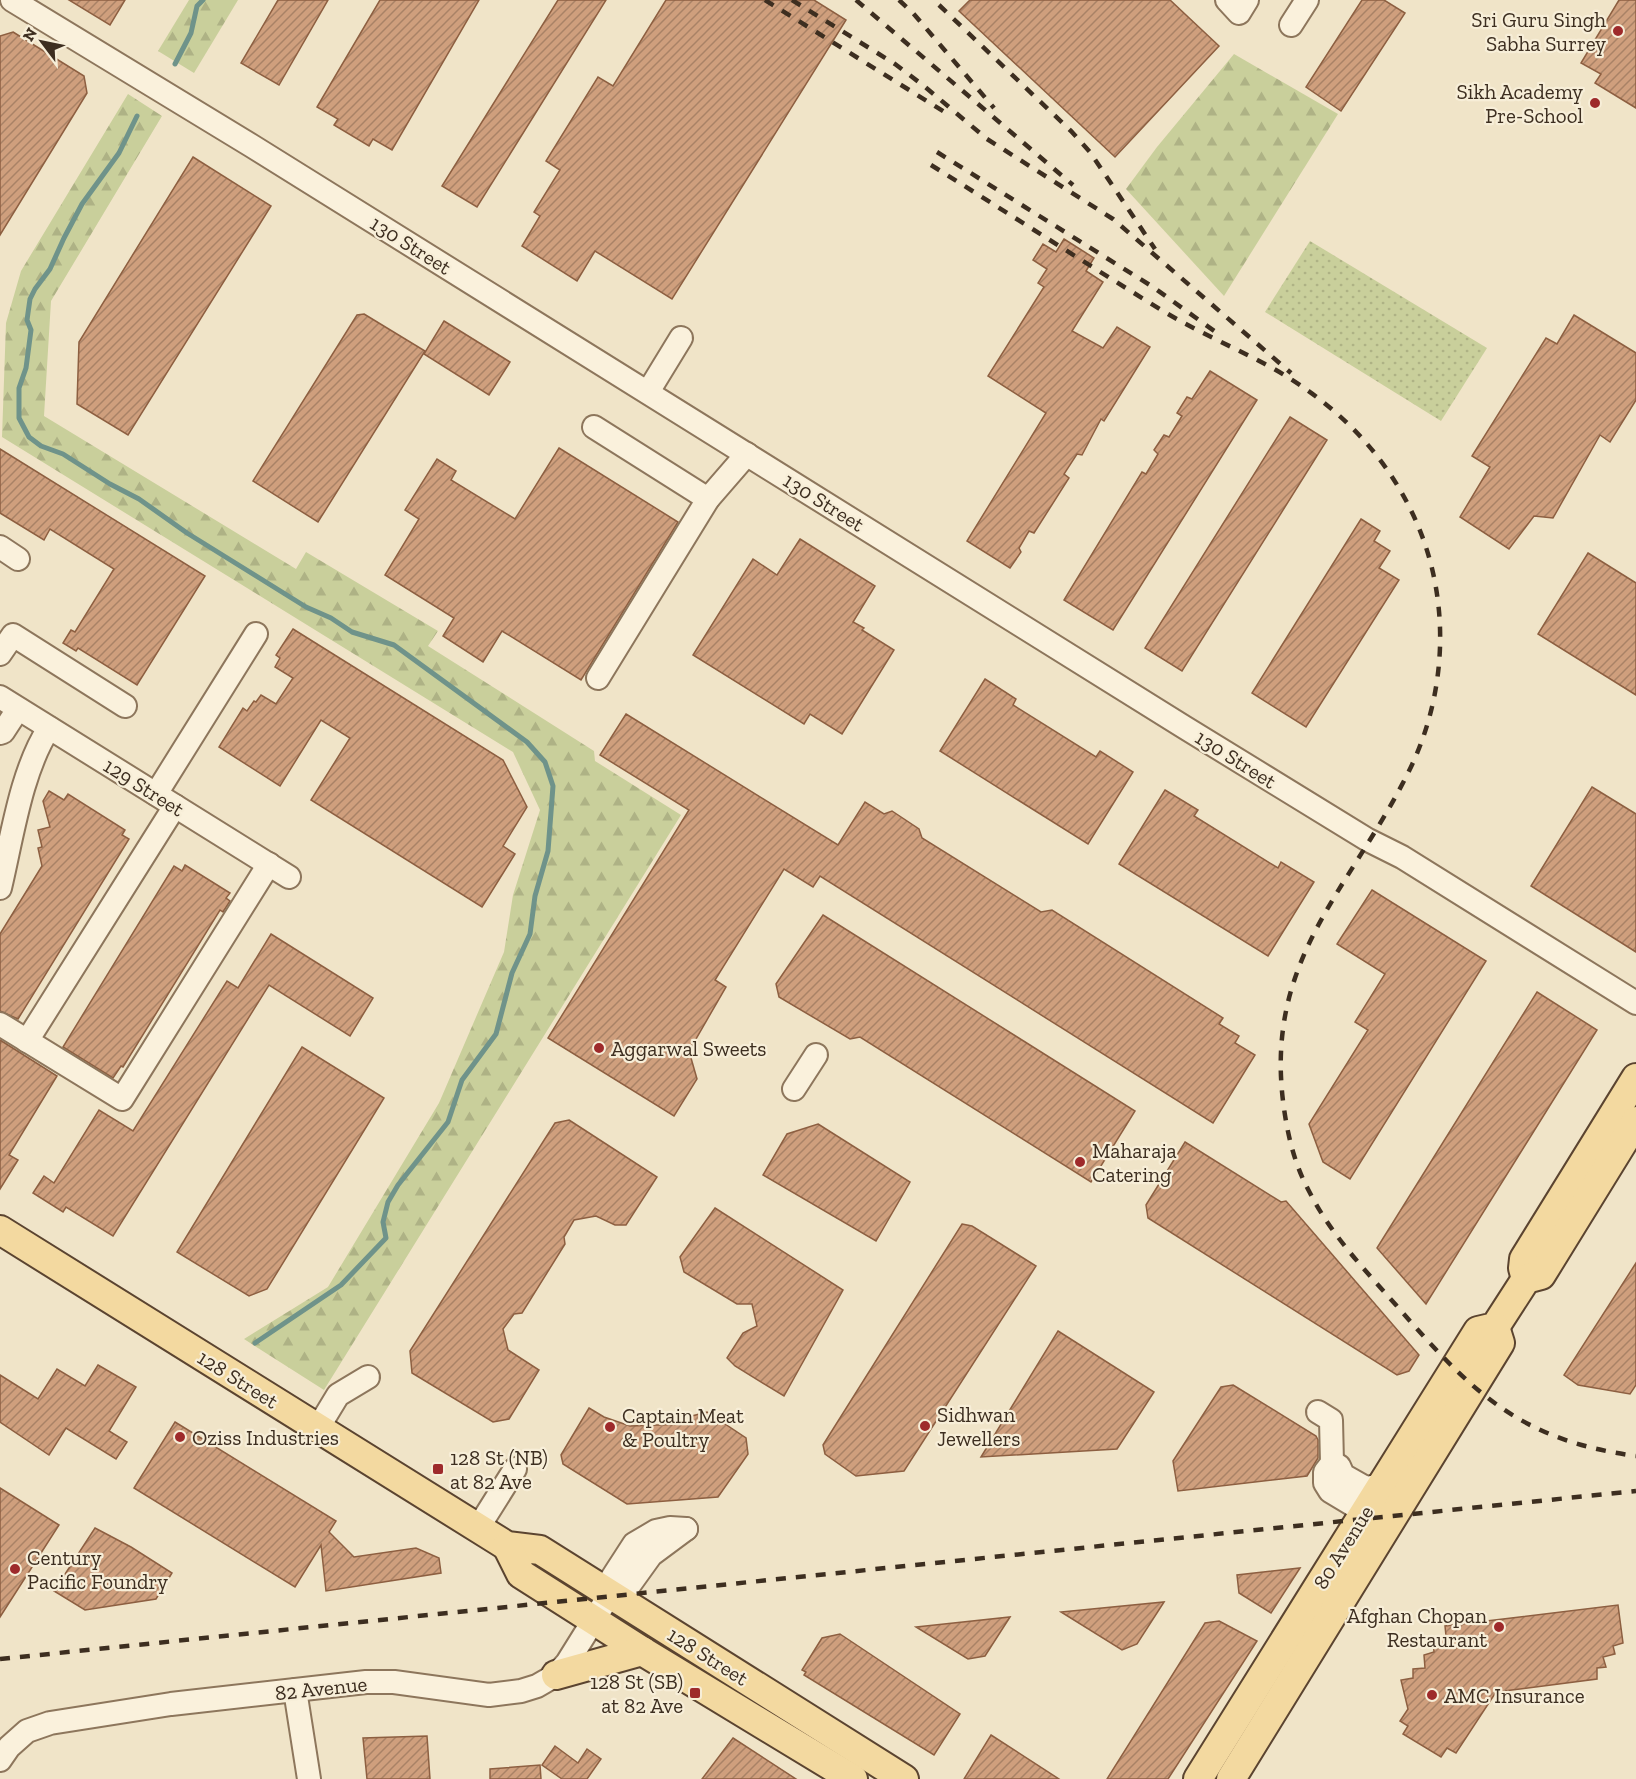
<svg xmlns="http://www.w3.org/2000/svg" width="1636" height="1779" viewBox="0 0 1636 1779" font-family="'Zilla Slab',serif">
<style>
.grass{fill:url(#grass-dots)}
.forest{fill:url(#forest-firs)}
.lines{fill:none;stroke-linecap:round;stroke-linejoin:round}
.stream{stroke:#6f938a;stroke-width:5}
.building{fill:url(#building-hatch);stroke:#8d5f41;stroke-width:1.5}
.minor-casing{stroke:#8d765c;stroke-width:26}
.major-casing{stroke:#5b4430;stroke-width:32}
.minor{stroke:#faf1dc;stroke-width:22}
.major{stroke:#f3d9a0;stroke-width:28}
.rail{stroke:#3d2e20;stroke-width:4.5;stroke-dasharray:10 10;stroke-linecap:butt}
.poi-dot{fill:#9e2a2b;stroke:#f7eed8;stroke-width:2}
.labels{text-anchor:middle;dominant-baseline:central;stroke-width:4.5;stroke-linejoin:round;paint-order:stroke}
.poi-label{font-size:21px;fill:#3d2e20;stroke:#f7eed8;text-anchor:start}
.street-label{font-size:21px;fill:#3d2e20;stroke:#f7eed8}
</style>
<defs>
<pattern id="grass-dots" width="8" height="8" patternUnits="userSpaceOnUse" patternTransform="scale(1.5)"><rect width="8" height="8" fill="#c9cf9b"/><path d="M2 2h.1M6 6h.1" fill="none" stroke="#aeb285" stroke-width="1.8" stroke-linecap="round"/></pattern>
<pattern id="forest-firs" width="22" height="20" patternUnits="userSpaceOnUse" patternTransform="scale(1.5)"><rect width="22" height="20" fill="#c9cf9b"/><path d="M5 1l3.5 6h-7zM16 11l3.5 6h-7z" fill="#aeb285"/></pattern>
<pattern id="building-hatch" width="6" height="6" patternUnits="userSpaceOnUse" patternTransform="scale(1.5)"><rect width="6" height="6" fill="#cf9f7d"/><path d="M-1 1l2-2M0 6l6-6M5 7l2-2" fill="none" stroke="#a98266"/></pattern>
</defs>
<rect width="100%" height="100%" fill="#f0e4c8"/>
<path class="grass" d="M1310 241 1487 348 1441 421 1265 312Z"/>
<g class="forest">
<path d="M189 0H238L194 73 158 51Z"/>
<path d="M1234 54 1338 114 1224 296 1126 189 1157 147Z"/>
<path d="M128 94 162 116 51 301 44 416 296 569 306 552 438 631 428 646 594 751 595 761 681 815 324 1390 244 1339 328 1287 439 1103 504 952 513 895 540 810 513 752 2 437 6 323 21 271Z"/>
</g>
<g class="lines">
<g class="stream">
<path d="M175 64 191 33 197 6 203 0"/>
<path d="M137 116 119 153 82 204 64 238 50 269 35 289 30 299 27 320 31 330 26 368 19 388V418L29 437 41 446 63 454 110 484 139 499 187 533 306 607 331 618 352 632 394 645 527 742 545 762 553 786 548 851 535 896 530 934 512 973 496 1034 462 1080 448 1122 398 1185 388 1202 383 1222 386 1238 341 1285 255 1343"/>
</g>
</g>
<g class="building">
<path d="M69 0H125L110 25Z"/>
<path d="M278 0H328L279 85 241 63Z"/>
<path d="M380 0H479L392 150 373 139 369 146 334 125 338 119 317 107Z"/>
<path d="M558 0H606L477 207 442 186Z"/>
<path d="M666 0H814L846 20 672 299 595 251 577 281 522 246 540 216 534 212 560 170 546 161 598 77 613 86Z"/>
<path d="M970 0H1170L1219 46 1115 157 959 11Z"/>
<path d="M1362 0H1384L1405 13 1341 111 1306 87Z"/>
<path d="M1619 0H1636V108L1595 83 1601 74 1581 63Z"/>
<path d="M13 32 84 76 87 93 0 235V36Z"/>
<path d="M193 157 271 206 128 435 77 404 79 342Z"/>
<path d="M1064 239 1094 258 1086 271 1103 282 1072 331 1103 348 1117 327 1150 347 1104 421 1101 419 1082 455 1077 454 1064 474 1069 478 1034 533 1029 531 1019 548 1021 552 1010 568 967 541 1046 413 988 376 1044 287 1038 283 1047 269 1033 260 1043 244 1056 252Z"/>
<path d="M364 314 425 351 318 522 253 481 357 315Z"/>
<path d="M1574 315 1636 353V400L1610 442 1600 435 1553 518 1534 516 1509 549 1460 517 1490 467 1472 456 1546 338 1557 344Z"/>
<path d="M444 321 510 362 489 395 424 354Z"/>
<path d="M1210 371 1257 400 1113 630 1064 600 1142 472 1146 474 1158 454 1154 450 1164 435 1169 437 1182 416 1177 413 1187 397 1192 399Z"/>
<path d="M1290 417 1327 440 1182 671 1145 648Z"/>
<path d="M559 448 678 522 581 680 502 631 483 662 443 636 454 618 385 575 419 519 405 510 437 459 456 471 451 480 515 519Z"/>
<path d="M0 449 205 576 137 685 78 648 76 651 63 643 71 630 75 632 114 569 50 529 44 540 0 513Z"/>
<path d="M1361 519 1380 531 1374 541 1390 551 1379 568 1399 580 1306 727 1252 693Z"/>
<path d="M800 539 875 586 853 622 864 628 862 630 894 650 842 734 810 714 804 724 693 655 753 559 777 575Z"/>
<path d="M1588 553 1636 583V695L1538 634Z"/>
<path d="M293 629 503 760 527 807 503 846 515 854 482 907 311 800 350 738 321 720 280 786 219 747 243 708 247 711 254 701 256 702 261 695 276 704 293 678 275 667 280 658 276 655Z"/>
<path d="M985 679 1016 699 1013 705 1096 757 1100 751 1133 772 1088 844 940 751Z"/>
<path d="M626 714 838 845 865 802 884 814 892 811 919 829 922 838 1041 912 1052 910 1223 1018 1219 1024 1239 1036 1235 1043 1255 1055 1213 1123 820 876 813 887 784 869 715 980 726 987 689 1051 697 1079 674 1116 548 1038 689 810 600 755Z"/>
<path d="M1592 787 1636 814V952L1531 886Z"/>
<path d="M1165 790 1198 810 1194 816 1278 868 1281 862 1314 882 1268 956 1119 864Z"/>
<path d="M49 791 64 800 68 794 125 830 122 835 129 839 18 1019 0 1011V934L42 866 38 848 42 847 38 830 50 827 43 801Z"/>
<path d="M185 865 230 893 226 898 230 901 223 912 220 910 123 1067 121 1066 113 1078 63 1047 174 866 182 871Z"/>
<path d="M1372 890 1486 961 1350 1179 1323 1162 1309 1124 1368 1030 1355 1022 1385 974 1337 944Z"/>
<path d="M823 915 1135 1111 1091 1182 860 1037 850 1039 779 997 776 984Z"/>
<path d="M271 934 373 998 350 1036 269 985 113 1236 66 1207 63 1212 33 1193 44 1176 54 1183 99 1110 133 1131 227 981 238 988Z"/>
<path d="M1537 992 1597 1030 1426 1304 1377 1248Z"/>
<path d="M0 1040 57 1076 9 1155 18 1160 0 1189Z"/>
<path d="M302 1047 384 1098 267 1289 249 1296 177 1252Z"/>
<path d="M569 1120 657 1177 626 1225H615L596 1216 574 1220 564 1237 565 1244 522 1313 514 1314 503 1329 508 1350 539 1370 509 1419 493 1422 412 1373 410 1351 555 1123Z"/>
<path d="M818 1124 910 1182 876 1241 763 1175 787 1134Z"/>
<path d="M1185 1142 1281 1202 1286 1201 1419 1355 1409 1371 1397 1375 1148 1218 1146 1205Z"/>
<path d="M715 1208 843 1290 784 1396 735 1366 727 1358 743 1333 757 1326 752 1304H737L684 1272 680 1257Z"/>
<path d="M962 1224 972 1226 1036 1266 904 1471 856 1476 825 1454 823 1445Z"/>
<path d="M1636 1263V1385L1630 1394 1578 1385 1564 1375Z"/>
<path d="M1058 1331 1154 1392 1117 1449 981 1457Z"/>
<path d="M98 1365 136 1387 109 1431 127 1442 116 1459 66 1428 49 1455 0 1422V1375L38 1399 57 1369 85 1386Z"/>
<path d="M1233 1385 1316 1436 1318 1440V1458L1307 1476 1178 1491 1173 1461 1221 1387Z"/>
<path d="M589 1408 604 1417 630 1426 687 1424 692 1416 707 1412 746 1438 748 1454 718 1497 627 1504 563 1464 561 1455Z"/>
<path d="M175 1422 336 1521 329 1532 354 1557 416 1548 439 1558 441 1573 326 1591 321 1545 295 1587 134 1488Z"/>
<path d="M0 1488 59 1525 0 1617Z"/>
<path d="M95 1528 131 1547 172 1573 156 1599 85 1610 54 1591Z"/>
<path d="M1300 1568 1271 1613 1239 1593 1237 1575Z"/>
<path d="M1164 1602 1137 1644 1122 1650 1061 1612Z"/>
<path d="M1618 1605 1623 1643 1613 1646 1615 1654 1603 1657 1606 1667 1597 1668V1679L1496 1692 1456 1753 1447 1748 1441 1757 1403 1734 1408 1726 1400 1721 1408 1709 1401 1680 1413 1678V1669L1425 1668 1424 1655 1434 1652 1433 1640 1446 1636 1445 1626Z"/>
<path d="M1010 1617 985 1656 968 1659 916 1627Z"/>
<path d="M1219 1621 1257 1641 1168 1779H1107L1205 1623Z"/>
<path d="M840 1634 960 1714 934 1755 804 1675 806 1672 802 1670 822 1638Z"/>
<path d="M991 1735 1059 1779H964Z"/>
<path d="M427 1736 430 1779H367L363 1738Z"/>
<path d="M733 1738 796 1779H702Z"/>
<path d="M555 1746 578 1763 587 1749 601 1759 587 1779H562L542 1765Z"/>
<path d="M540 1765 541 1779H490V1769Z"/>
</g>
<g class="lines">
<g class="minor-casing">
<g id="minor">
<path d="M12 0 252 146 1184 727 1368 840 1402 857 1636 1003"/>
<path d="M1227 0 1239 13 1247 0"/>
<path d="M1291 25 1307 0"/>
<path d="M648 392 681 338"/>
<path d="M594 427 708 499"/>
<path d="M0 547 18 559"/>
<path d="M0 654 13 635 125 706"/>
<path d="M598 678 708 499 747 454"/>
<path d="M0 697 289 877"/>
<path d="M0 733 3 732 18 709"/>
<path d="M156 794 256 634"/>
<path d="M0 888C12 838 21 771 49 728"/>
<path d="M0 1024 122 1099 269 864"/>
<path d="M27 1041 175 806"/>
<path d="M794 1089 816 1055"/>
<path d="M1318 1412 1331 1420 1332 1463 1325 1472V1483L1330 1491 1365 1512 1380 1511"/>
<path d="M318 1428 338 1395 368 1377"/>
<path d="M1332 1463 1339 1466 1343 1475 1366 1488 1382 1485"/>
<path d="M478 1528 515 1469"/>
<path d="M610 1594 628 1587 651 1555 686 1529"/>
<path d="M295 1690 309 1779"/>
<path d="M0 1760 9 1747 27 1731 50 1723 171 1704 366 1682H394L489 1695 521 1691 537 1686 556 1675 567 1663 610 1594 612 1578 634 1544 656 1531 670 1528 686 1529"/>
</g>
</g>
<g class="major-casing">
<g id="major">
<path d="M0 1230 507 1546 540 1550 904 1779"/>
<path d="M1526 1279 1523 1268 1524 1259 1636 1078"/>
<path d="M507 1546 521 1574 642 1651 853 1779"/>
<path d="M556 1675 642 1651"/>
<path d="M1198 1779 1478 1331 1495 1327 1526 1279 1541 1275 1636 1121"/>
<path d="M1231 1779 1500 1343 1495 1327"/>
</g>
</g>
<use href="#minor" class="minor"/>
<use href="#major" class="major"/>
<g class="rail">
<path d="M765 0 946 113"/>
<path d="M792 0 895 64 924 86 987 139 1113 219 1291 373"/>
<path d="M856 0 1073 185"/>
<path d="M899 0 913 13 994 108"/>
<path d="M939 5 1071 131 1090 152 1155 249"/>
<path d="M937 152 1153 287 1217 333"/>
<path d="M931 165C1008 213 1085 263 1163 311 1196 331 1231 346 1265 364 1332 400 1385 451 1416 521 1452 603 1447 698 1406 777 1348 891 1266 960 1283 1101 1287 1133 1294 1164 1310 1193 1332 1236 1365 1270 1396 1305 1471 1391 1518 1440 1636 1456"/>
<path d="M0 1659 1636 1491"/>
</g>
</g>
<g class="poi-dot">
<circle cx="1618" cy="31" r="6"/>
<circle cx="1595" cy="103" r="6"/>
<circle cx="599" cy="1048" r="6"/>
<circle cx="1080" cy="1162" r="6"/>
<circle cx="925" cy="1426" r="6"/>
<circle cx="610" cy="1427" r="6"/>
<circle cx="180" cy="1437" r="6"/>
<rect x="432" y="1463" width="12" height="12" rx="3"/>
<circle cx="15" cy="1569" r="6"/>
<circle cx="1499" cy="1627" r="6"/>
<rect x="689" y="1687" width="12" height="12" rx="3"/>
<circle cx="1432" cy="1695" r="6"/>
</g>
<g class="labels">
<g class="poi-label">
<text x="1606" y="19" text-anchor="end">Sri Guru Singh<tspan x="1606" dy="24">Sabha Surrey</tspan></text>
<text x="1583" y="91" text-anchor="end">Sikh Academy<tspan x="1583" dy="24">Pre-School</tspan></text>
<text x="611" y="1048">Aggarwal Sweets</text>
<text x="1092" y="1150">Maharaja<tspan x="1092" dy="24">Catering</tspan></text>
<text x="937" y="1414">Sidhwan<tspan x="937" dy="24">Jewellers</tspan></text>
<text x="622" y="1415">Captain Meat<tspan x="622" dy="24">&amp; Poultry</tspan></text>
<text x="192" y="1437">Oziss Industries</text>
<text x="450" y="1457">128 St (NB)<tspan x="450" dy="24">at 82 Ave</tspan></text>
<text x="27" y="1557">Century<tspan x="27" dy="24">Pacific Foundry</tspan></text>
<text x="1487" y="1615" text-anchor="end">Afghan Chopan<tspan x="1487" dy="24">Restaurant</tspan></text>
<text x="683" y="1681" text-anchor="end">128 St (SB)<tspan x="683" dy="24">at 82 Ave</tspan></text>
<text x="1444" y="1695">AMC Insurance</text>
</g>
<g class="street-label">
<text transform="translate(411 245) rotate(32)">130 Street</text>
<text transform="translate(824 502) rotate(32)">130 Street</text>
<text transform="translate(1236 759) rotate(32)">130 Street</text>
<text transform="translate(144 787) rotate(32)">129 Street</text>
<text transform="translate(238 1379) rotate(32)">128 Street</text>
<text transform="translate(1343 1547) rotate(-58)">80 Avenue</text>
<text transform="translate(708 1656) rotate(32)">128 Street</text>
<text transform="translate(321 1688) rotate(-6)">82 Avenue</text>
</g>
</g>
<g transform="translate(42 42) rotate(302)" stroke="#f7eed8" stroke-width="4.5" paint-order="stroke">
<path d="M0-4.5L10 22L0 15L-10 22Z" fill="#3d2e20"/>
<text y="-9" font-size="16" font-weight="bold" text-anchor="middle" fill="#3d2e20">N</text>
</g>
</svg>
